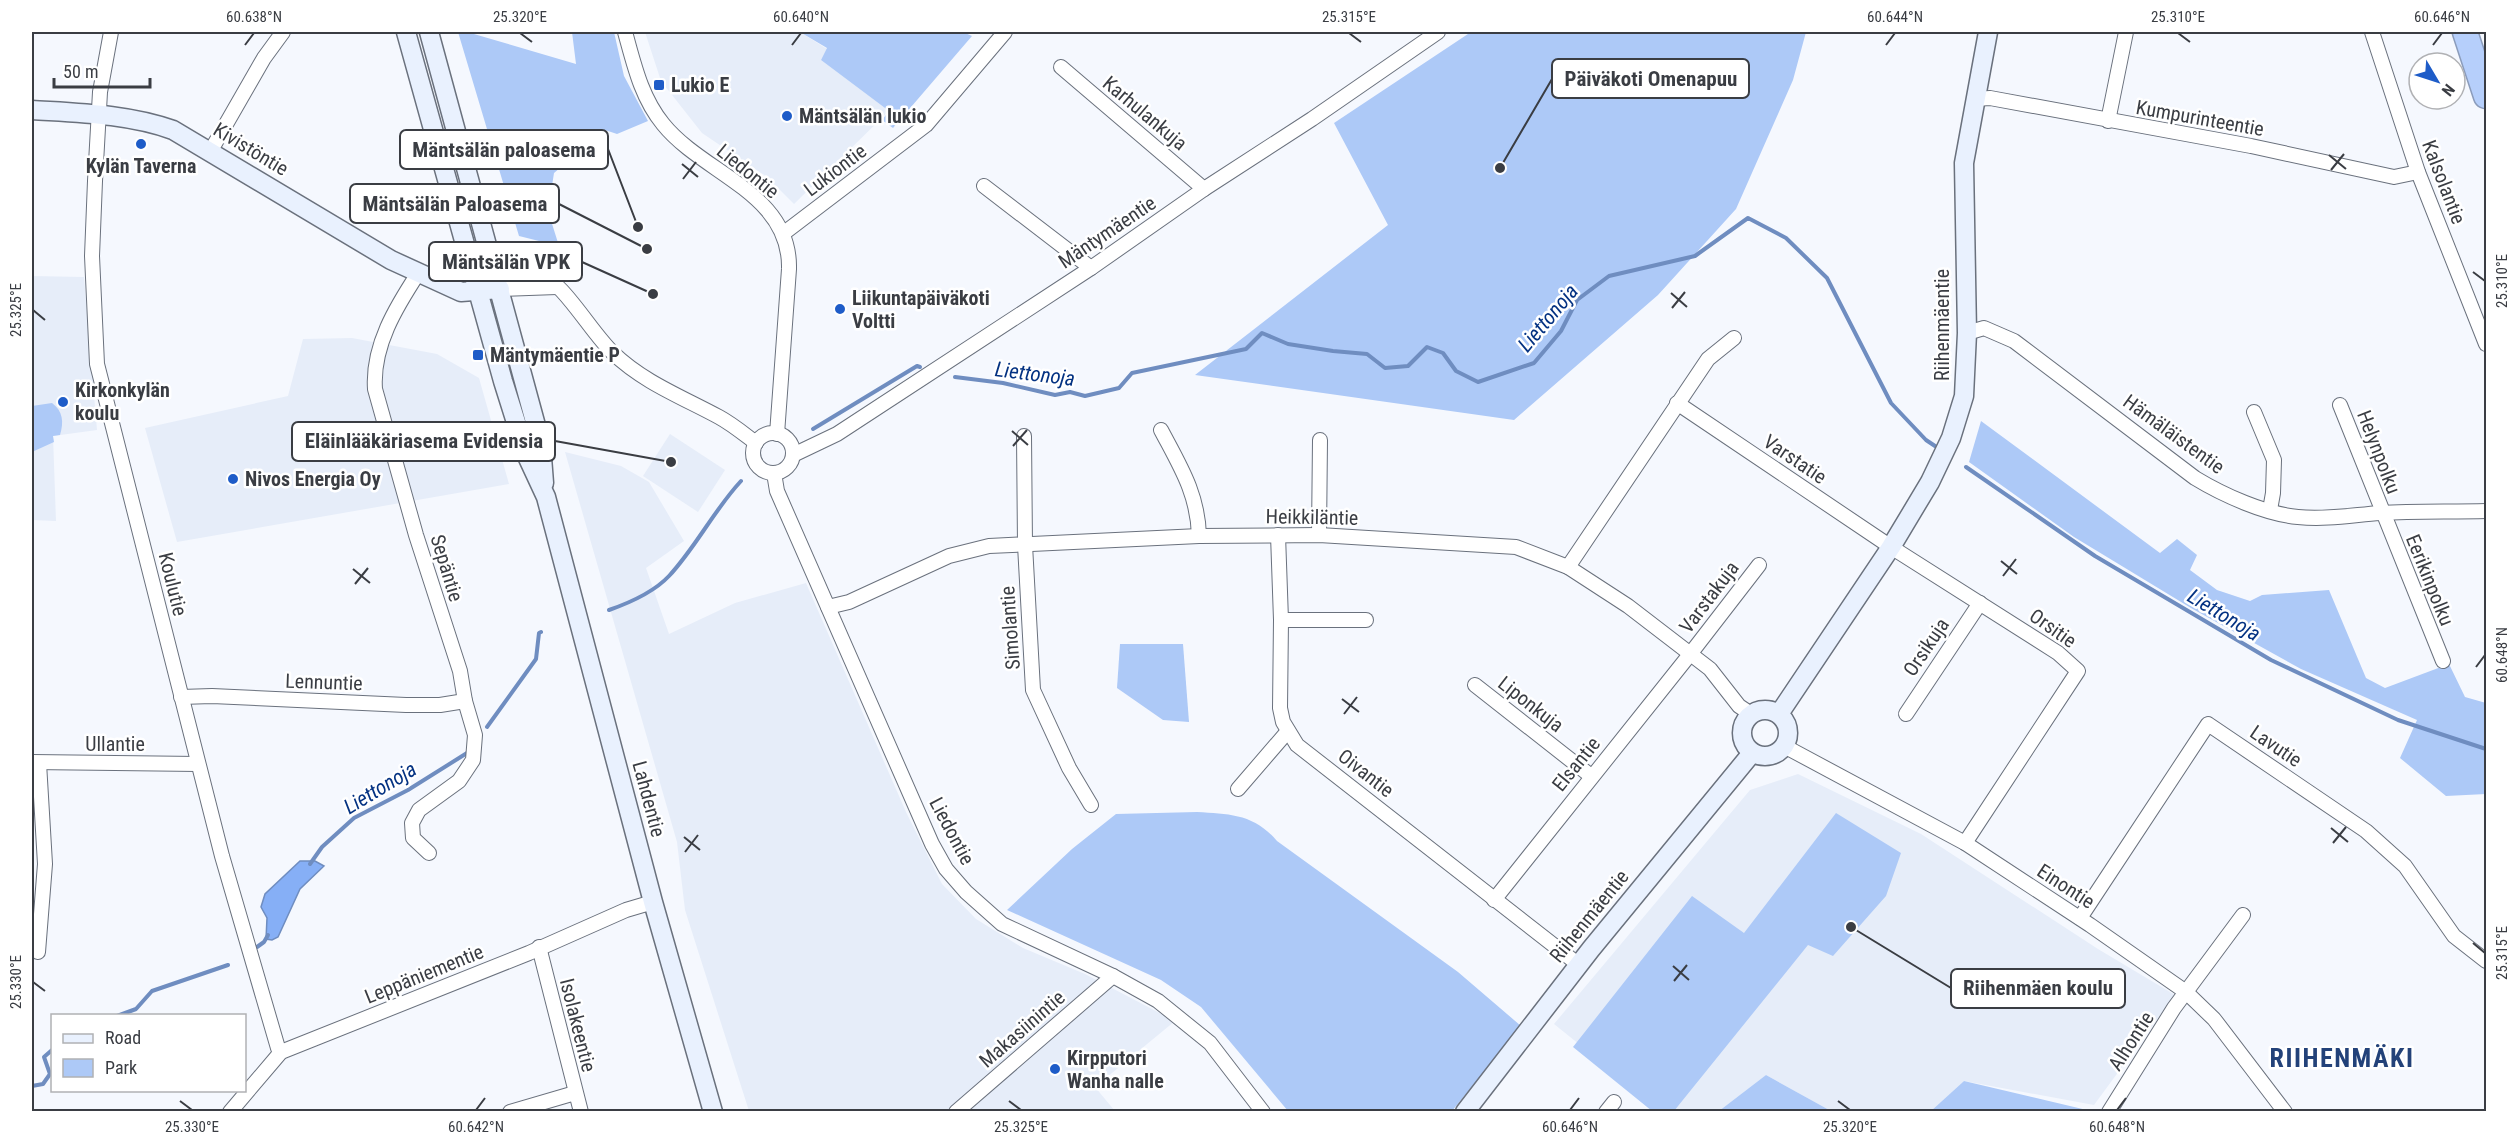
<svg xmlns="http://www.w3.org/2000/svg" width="2518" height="1143" viewBox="0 0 2518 1143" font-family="'Roboto Condensed',sans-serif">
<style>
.built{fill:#e6edf9}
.green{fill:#adc9f7}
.water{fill:#86aff6;stroke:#6f8dc0;stroke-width:1.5}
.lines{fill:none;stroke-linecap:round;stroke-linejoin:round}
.stream{stroke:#6f8dc0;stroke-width:4}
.street-casing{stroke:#6a717d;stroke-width:16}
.secondary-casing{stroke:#6a717d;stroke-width:21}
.highway-casing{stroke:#8b9cbb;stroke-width:27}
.street{stroke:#fff;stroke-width:14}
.secondary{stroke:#e9f1fe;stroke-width:18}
.highway{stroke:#b6cffb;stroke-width:24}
.ticks{fill:none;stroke:#3a3d43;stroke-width:2}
.poi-dot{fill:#1e5cc8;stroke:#fff;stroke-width:2}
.labels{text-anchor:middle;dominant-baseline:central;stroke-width:5;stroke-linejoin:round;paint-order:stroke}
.poi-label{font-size:20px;font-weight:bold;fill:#3a3d43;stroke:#fff;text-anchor:start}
.street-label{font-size:20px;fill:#3a3d43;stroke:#fff}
.water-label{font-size:21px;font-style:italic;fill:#043282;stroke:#fff}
.district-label{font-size:26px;font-weight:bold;letter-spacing:1.5px;fill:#234279;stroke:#fff}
.leader{fill:none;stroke:#3a3d43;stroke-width:2}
.callout-dot{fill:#3a3d43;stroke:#fff;stroke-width:2}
.callout{fill:#fff;stroke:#3a3d43;stroke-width:2}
.callout-label{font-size:21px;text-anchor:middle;font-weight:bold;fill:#3a3d43}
.neatline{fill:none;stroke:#3a3d43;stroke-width:2}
.ticks-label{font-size:15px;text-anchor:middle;fill:#3a3d43}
</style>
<rect width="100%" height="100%" fill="#f5f8fe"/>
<g class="built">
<path d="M645 32H800L827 49 821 60 889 111 794 204 767 177 702 133 661 81Z"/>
<path d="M32 276 84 277 97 430 53 436 56 521 32 520Z"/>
<path d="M352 338 437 354 479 378 509 484 177 542 145 428 288 396 303 339Z"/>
<path d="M670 434 725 470 698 512 643 476Z"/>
<path d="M565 452 621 466 649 482 684 541 646 568 669 634 735 603 806 583 906 812 942 884 976 919 1023 948 1085 974 1175 1021 1095 1087 1115 1111H749L685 910 677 842Z"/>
<path d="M1798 774 1921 834 2098 949 2175 995 2094 1105 1964 1081 1931 1111H1831L1766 1075 1719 1111H1662L1554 1024 1750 790Z"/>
</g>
<g class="green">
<path d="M458 32H467L576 64 572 32H614L624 76 648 121 617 134 605 130 554 173 548 211 559 246 519 236Z"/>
<path d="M800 32H963L972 36 893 128 882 120 889 111 821 60 827 48Z"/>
<path d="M1471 32H1806L1793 80 1736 209 1658 295 1514 420 1195 375 1388 225 1334 123Z"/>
<path d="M52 403C63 411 64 422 60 435L53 436 54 442 32 452V406Z"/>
<path d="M1981 421 2160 553 2177 539 2197 555 2190 570 2217 590 2250 601 2262 595 2329 590 2366 678 2385 688 2449 664 2465 697 2486 703V794L2446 796 2400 758 2417 720 2301 669 2191 608 2074 537 1969 462Z"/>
<path d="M1120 644H1183L1189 722 1163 720 1117 688Z"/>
<path d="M1197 812C1230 814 1254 814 1277 841L1458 972 1521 1026 1452 1111H1288L1201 1007 1161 980 1007 910 1072 849 1116 814Z"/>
<path d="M1836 813 1901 853 1886 896 1833 956 1808 945 1674 1111H1652L1573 1047 1692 896 1744 933Z"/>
<path d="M1766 1075 1831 1111H1719Z"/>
<path d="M1964 1081 2091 1111H1931Z"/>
</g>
<path class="water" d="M300 861H315L324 866 300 889 278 937 272 940 266 939 267 918 261 907 265 894Z"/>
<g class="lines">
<g class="stream">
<path d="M955 377 1003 383 1055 395 1070 392 1085 396 1119 388 1132 373 1246 349 1262 333 1288 344 1333 351 1367 354 1385 368 1408 366 1427 347 1443 353 1456 371 1478 382 1534 363 1561 331 1577 300 1609 276 1695 256 1748 218 1786 238 1827 278 1891 403 1926 440 1935 446"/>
<path d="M813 429 917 366 920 367"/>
<path d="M1966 467 2095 556 2271 660 2398 720 2486 749"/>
<path d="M609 610C629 603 654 592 669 576 696 547 714 510 741 481"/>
<path d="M487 727 536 659 539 633 541 632"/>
<path d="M310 864 322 847 354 818 408 790 467 753"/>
<path d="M257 947 264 942 268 935"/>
<path d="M117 1016 136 1009 152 991 228 965"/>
<path d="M32 1086 43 1084 50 1074 44 1057 52 1050"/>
</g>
<g class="street-casing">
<g id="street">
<path d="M111 32 100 92 95 181 92 256 97 364 222 856 278 1048 281 1052"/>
<path d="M625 32C634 64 641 97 663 124 703 174 791 193 789 269L777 434"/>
<path d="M2372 32 2418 172 2486 344"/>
<path d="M1061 67 1204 189"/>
<path d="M1975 99 1990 98 2251 146 2394 177 2418 172"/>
<path d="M2108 121 2126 32"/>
<path d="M210 152 264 58 283 32"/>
<path d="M984 186 1091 268"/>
<path d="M784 233 926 125 1005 32"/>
<path d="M494 266C507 265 521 264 534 269 565 283 589 330 613 353 643 382 682 397 719 417 732 424 744 434 756 443"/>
<path d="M419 272C396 307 372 346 375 389L416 535 460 671 465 701 475 735 473 760 459 781 419 810 412 823 413 838 429 853"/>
<path d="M500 289 557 287"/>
<path d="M1967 333 1984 328 2014 341 2195 478C2223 495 2265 514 2298 517 2326 520 2353 515 2380 513 2416 511 2451 512 2486 511"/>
<path d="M1677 403 1891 547 2058 653 2078 671 1965 843"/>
<path d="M2340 405 2443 661"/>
<path d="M2254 412 2274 460 2273 493 2270 510"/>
<path d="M1161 430C1180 466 1198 494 1199 536"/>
<circle cx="773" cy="453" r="20"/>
<path d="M1024 436 1025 545 1033 690 1069 768 1091 805"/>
<path d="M793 455 837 434 1091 268 1204 189 1312 119 1438 32"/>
<path d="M774 473 777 491 932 844 946 869 966 892 1002 924 1113 976 1158 1001 1210 1043 1263 1112"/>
<path d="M1278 535 1281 620 1280 708 1283 722 1297 745 1579 965"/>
<path d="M1319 535 1320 440"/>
<path d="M1568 567 1708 359 1734 338"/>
<path d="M828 607 849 602 949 556 989 546 1199 536 1319 535 1516 547 1568 567 1628 606 1710 669 1739 706 1751 714"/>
<path d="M1281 620H1366"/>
<path d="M1475 685 1591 776"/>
<path d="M181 697 212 696 406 705H440L465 701"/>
<path d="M1906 714 1980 603"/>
<path d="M1784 746 1965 843 2090 925 2186 992 2214 1019 2285 1112"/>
<path d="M32 762 198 764"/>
<path d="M1238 789 1288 731"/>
<path d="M1494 900 1691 653 1759 565"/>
<path d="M2080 918 2208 724 2366 831 2405 866 2454 936 2486 961"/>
<path d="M539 947 581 1112"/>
<path d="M38 952 45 864 39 763"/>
<path d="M230 1112 281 1052 529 953 626 910 653 902"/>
<path d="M510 1112 575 1093"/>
<path d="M956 1112 1113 976"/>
<path d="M1606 1112 1614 1102"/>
<path d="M2109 1112 2174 1008 2243 915"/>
</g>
</g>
<g class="secondary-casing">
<g id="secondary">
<path d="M406 32 503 381 526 454 546 497 653 902 713 1112"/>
<path d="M429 32 541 444 544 483"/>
<path d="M32 110C79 113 128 114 173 130L391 260 461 292 500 289"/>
<path d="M431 277 482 268"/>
<circle cx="1765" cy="733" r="23"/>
<path d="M1779 714 1891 547 1930 482 1951 438 1964 396 1967 333 1964 163 1988 32"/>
<path d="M1465 1112 1591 949 1752 753"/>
</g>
</g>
<g class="highway-casing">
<path id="highway" d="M2465 32 2486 96"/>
</g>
<use href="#street" class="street"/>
<use href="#secondary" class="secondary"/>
<use href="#highway" class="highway"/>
</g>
<path class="ticks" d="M520 33 532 42M1349 33 1361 42M2178 33 2190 42M245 45 254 33M792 45 801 33M1886 45 1895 33M2433 45 2442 33M2329 155 2346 169M682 164 698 177M2331 170 2344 154M683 179 696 162M2473 272 2485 281M1671 293 1687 307M1672 308 1685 292M33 310 45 320M1012 431 1028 445M1013 446 1027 430M2001 561 2017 574M353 569 370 583M2003 576 2016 559M355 584 368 568M2476 667 2485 655M1342 699 1359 712M1344 714 1357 697M2331 828 2348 842M684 837 700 850M2333 843 2346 827M685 852 698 835M2473 943 2485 953M1673 966 1689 980M1674 981 1687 965M33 982 45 991M180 1101 192 1110M1009 1101 1021 1110M1838 1101 1850 1110M476 1110 485 1098M1570 1110 1579 1098M2117 1110 2126 1098"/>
<g class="poi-dot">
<rect x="653" y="79" width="12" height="12" rx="3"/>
<circle cx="787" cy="116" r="6"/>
<circle cx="141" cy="144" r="6"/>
<circle cx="840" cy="309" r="6"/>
<rect x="472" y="349" width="12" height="12" rx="3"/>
<circle cx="63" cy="402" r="6"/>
<circle cx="233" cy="479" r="6"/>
<circle cx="1055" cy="1069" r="6"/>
</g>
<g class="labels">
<g class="poi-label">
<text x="671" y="85">Lukio E</text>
<text x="799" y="116">Mäntsälän lukio</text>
<text x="141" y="166" text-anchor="middle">Kylän Taverna</text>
<text x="852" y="298">Liikuntapäiväkoti<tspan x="852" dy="23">Voltti</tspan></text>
<text x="490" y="355">Mäntymäentie P</text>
<text x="75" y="390">Kirkonkylän<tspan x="75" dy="23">koulu</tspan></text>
<text x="245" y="479">Nivos Energia Oy</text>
<text x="1067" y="1058">Kirpputori<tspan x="1067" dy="23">Wanha nalle</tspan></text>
</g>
<g class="street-label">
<text transform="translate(1145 113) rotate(40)">Karhulankuja</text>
<text transform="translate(2200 118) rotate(10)">Kumpurinteentie</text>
<text transform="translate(251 149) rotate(31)">Kivistöntie</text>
<text transform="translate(835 170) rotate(-37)">Lukiontie</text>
<text transform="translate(748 171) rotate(39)">Liedontie</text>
<text transform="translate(2444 182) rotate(69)">Kalsolantie</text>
<text transform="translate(1107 232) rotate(-34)">Mäntymäentie</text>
<text transform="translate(1942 325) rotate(-90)">Riihenmäentie</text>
<text transform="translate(2174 434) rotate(36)">Hämäläistentie</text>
<text transform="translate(2379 452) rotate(69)">Helynpolku</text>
<text transform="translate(1795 459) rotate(34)">Varstatie</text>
<text transform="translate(1312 517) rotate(1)">Heikkiläntie</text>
<text transform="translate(447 568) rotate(73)">Sepäntie</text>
<text transform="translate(2430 580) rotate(68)">Eerikinpolku</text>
<text transform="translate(173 584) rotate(76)">Koulutie</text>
<text transform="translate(1709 597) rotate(-53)">Varstakuja</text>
<text transform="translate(1010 628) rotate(-94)">Simolantie</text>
<text transform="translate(2053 628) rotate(35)">Orsitie</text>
<text transform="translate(1926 647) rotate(-56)">Orsikuja</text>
<text transform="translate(324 682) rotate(2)">Lennuntie</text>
<text transform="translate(1531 704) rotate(38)">Liponkuja</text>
<text x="115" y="744">Ullantie</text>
<text transform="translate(2276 746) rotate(34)">Lavutie</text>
<text transform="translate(1576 764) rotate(-51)">Elsantie</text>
<text transform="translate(1366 773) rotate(38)">Oivantie</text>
<text transform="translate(649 799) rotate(75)">Lahdentie</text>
<text transform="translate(952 831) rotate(62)">Liedontie</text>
<text transform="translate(2066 886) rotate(33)">Einontie</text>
<text transform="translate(1589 916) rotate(-51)">Riihenmäentie</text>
<text transform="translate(424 974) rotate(-22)">Leppäniementie</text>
<text transform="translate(578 1025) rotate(76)">Isolakeentie</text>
<text transform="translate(1022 1029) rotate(-41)">Makasiinintie</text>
<text transform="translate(2131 1041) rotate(-57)">Alhontie</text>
</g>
<g class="water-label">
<text transform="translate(1548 318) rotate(-50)">Liettonoja</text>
<text transform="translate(1035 374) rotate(7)">Liettonoja</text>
<text transform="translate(2224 615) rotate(31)">Liettonoja</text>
<text transform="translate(380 788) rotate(-31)">Liettonoja</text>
</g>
<g class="district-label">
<text x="2342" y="1058">RIIHENMÄKI</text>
</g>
</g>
<path class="leader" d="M1500 168L1552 79M638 227L608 149M647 249L559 204M653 294L582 262M671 462L555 441M1851 927L1951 988"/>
<g class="callout-dot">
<circle cx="1500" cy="168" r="6"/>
<circle cx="638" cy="227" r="6"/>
<circle cx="647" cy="249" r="6"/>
<circle cx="653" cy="294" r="6"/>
<circle cx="671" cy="462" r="6"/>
<circle cx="1851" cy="927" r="6"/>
</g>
<g class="callout">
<rect x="1552" y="59" width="197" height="39" rx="6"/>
<rect x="400" y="130" width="208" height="39" rx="6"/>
<rect x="350" y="184" width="209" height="39" rx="6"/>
<rect x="429" y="242" width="153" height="39" rx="6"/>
<rect x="292" y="422" width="263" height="39" rx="6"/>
<rect x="1951" y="969" width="174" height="39" rx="6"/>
</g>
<g class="callout-label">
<text x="1651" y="86">Päiväkoti Omenapuu</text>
<text x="504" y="157">Mäntsälän paloasema</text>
<text x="455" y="211">Mäntsälän Paloasema</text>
<text x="506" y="269">Mäntsälän VPK</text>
<text x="424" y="448">Eläinlääkäriasema Evidensia</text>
<text x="2038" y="995">Riihenmäen koulu</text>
</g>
<rect width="2518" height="1143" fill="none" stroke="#ffffff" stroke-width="66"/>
<rect x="51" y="1014" width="195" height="78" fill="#ffffff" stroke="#b0b1b4" stroke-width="1.5"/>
<rect x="63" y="1034" width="30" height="9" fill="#e9f1fe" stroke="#b0b1b4" stroke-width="1.5"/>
<text x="105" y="1044" font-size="18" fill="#3a3d43">Road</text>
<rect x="63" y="1059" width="30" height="18" fill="#adc9f7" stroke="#b0b1b4" stroke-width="1.5"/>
<text x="105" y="1074" font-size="18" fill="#3a3d43">Park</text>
<g transform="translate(2437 81) rotate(129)"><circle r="28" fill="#ffffff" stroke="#b0b1b4" stroke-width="1.5"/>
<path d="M0-4.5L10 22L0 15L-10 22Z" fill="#1e5cc8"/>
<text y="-9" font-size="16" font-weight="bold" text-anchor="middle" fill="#3a3d43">N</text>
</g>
<path d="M54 78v9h96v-9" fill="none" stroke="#3a3d43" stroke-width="3"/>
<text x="63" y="78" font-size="18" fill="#3a3d43" stroke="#ffffff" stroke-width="4.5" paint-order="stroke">50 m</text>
<rect x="33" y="33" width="2452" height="1077" class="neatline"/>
<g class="ticks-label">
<text x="254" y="22">60.638°N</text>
<text x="520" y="22">25.320°E</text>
<text x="801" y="22">60.640°N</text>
<text x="1349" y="22">25.315°E</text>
<text x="1895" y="22">60.644°N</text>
<text x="2178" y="22">25.310°E</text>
<text x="2442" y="22">60.646°N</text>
<text transform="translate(2502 281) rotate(-90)" y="5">25.310°E</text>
<text transform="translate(16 310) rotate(-90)" y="5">25.325°E</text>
<text transform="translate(2502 655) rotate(-90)" y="5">60.648°N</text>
<text transform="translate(2502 953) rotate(-90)" y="5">25.315°E</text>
<text transform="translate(16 982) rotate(-90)" y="5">25.330°E</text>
<text x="192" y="1132">25.330°E</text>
<text x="476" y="1132">60.642°N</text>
<text x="1021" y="1132">25.325°E</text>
<text x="1570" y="1132">60.646°N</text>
<text x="1850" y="1132">25.320°E</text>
<text x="2117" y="1132">60.648°N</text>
</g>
</svg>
